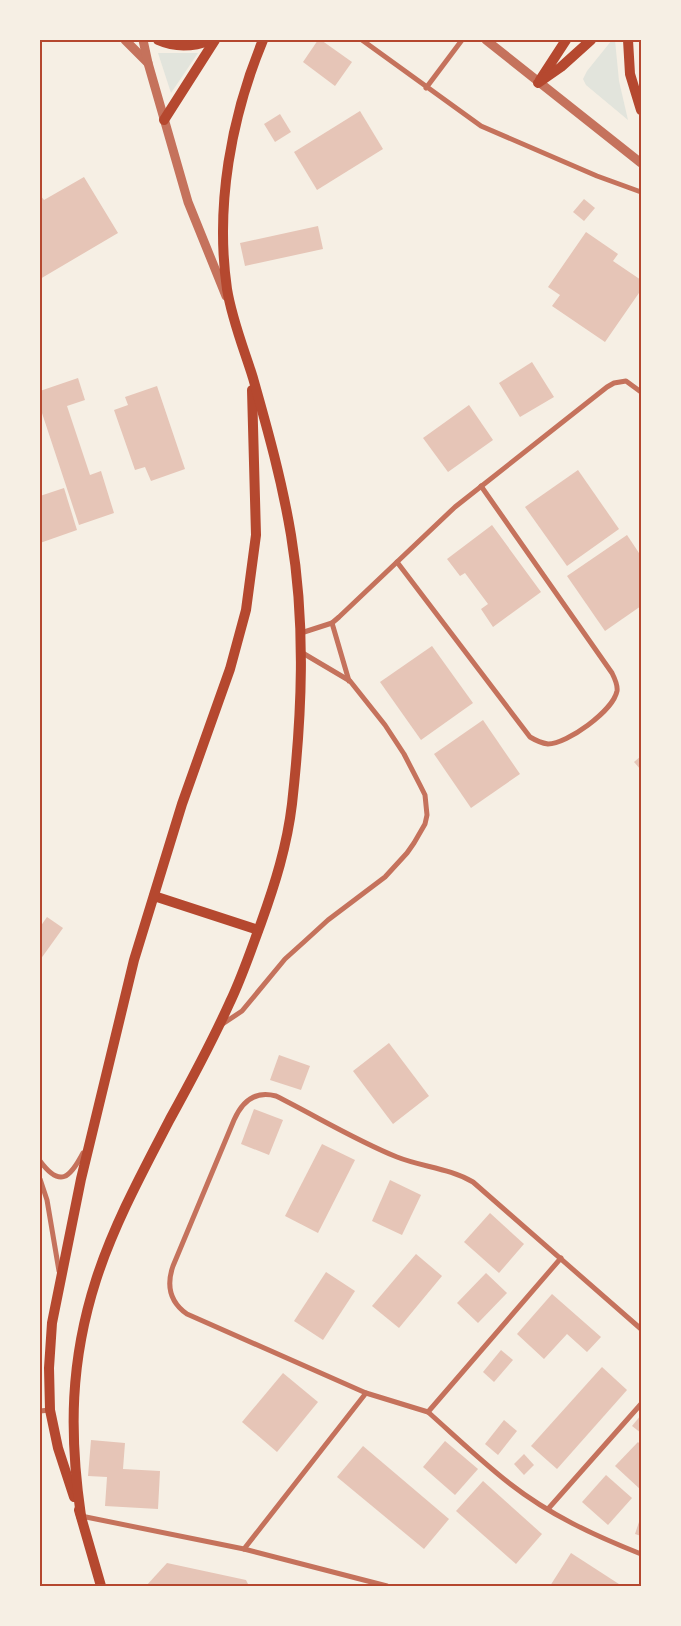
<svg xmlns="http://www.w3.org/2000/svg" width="681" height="1626" viewBox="0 0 681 1626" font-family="Roboto,sans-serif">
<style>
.green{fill:#e2e4dc}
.building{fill:#e6c5b7}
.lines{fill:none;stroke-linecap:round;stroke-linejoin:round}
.minor{stroke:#c5725c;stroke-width:5}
.tertiary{stroke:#c5725c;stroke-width:9}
.secondary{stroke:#b5482f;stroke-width:10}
.neatline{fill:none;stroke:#b5482f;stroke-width:2}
</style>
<rect width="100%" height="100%" fill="#f6efe4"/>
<g class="green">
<path d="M612 40H615L619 81 628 120 586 85 583 79 587 71Z"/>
<path d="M158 53H198L171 93Z"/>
</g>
<g class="building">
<path d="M318 40H321L352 62 335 86 303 62Z"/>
<path d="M360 111 383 149 317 190 294 152Z"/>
<path d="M280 114 291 132 275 142 264 124Z"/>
<path d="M84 177 118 233 40 279V195L44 200Z"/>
<path d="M584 199 595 208 584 221 573 212Z"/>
<path d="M318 226 323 249 245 266 240 243Z"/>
<path d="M586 232 618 254 613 261 641 280V290L605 342 552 306 560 295 548 287Z"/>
<path d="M532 362 554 397 520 417 499 383Z"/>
<path d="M78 378 85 400 67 406 90 475 101 471 114 513 79 525 40 407V391Z"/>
<path d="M157 386 185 469 151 481 145 467 135 470 114 410 128 405 125 397Z"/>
<path d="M469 405 493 440 448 472 423 438Z"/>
<path d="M578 470 619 529 567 566 525 507Z"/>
<path d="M64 488 77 530 40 543V496Z"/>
<path d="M492 525 541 592 493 627 481 609 488 604 465 573 460 576 447 559Z"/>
<path d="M627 535 641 556V606L605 631 567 576Z"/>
<path d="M432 646 473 703 421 740 380 682Z"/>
<path d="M483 720 520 774 471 808 434 754Z"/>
<path d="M641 756V770L634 762Z"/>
<path d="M47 917 63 928 40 960V927Z"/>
<path d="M389 1043 429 1096 393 1124 353 1071Z"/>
<path d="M279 1055 310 1066 301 1090 270 1080Z"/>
<path d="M254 1109 283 1120 269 1155 241 1144Z"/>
<path d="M322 1144 355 1160 318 1233 285 1216Z"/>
<path d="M390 1180 421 1195 402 1235 372 1221Z"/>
<path d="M490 1213 524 1244 499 1273 464 1242Z"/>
<path d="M416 1254 442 1276 399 1328 372 1306Z"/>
<path d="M326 1272 355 1291 323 1340 294 1321Z"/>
<path d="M486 1273 507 1293 478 1323 457 1303Z"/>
<path d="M552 1294 601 1337 587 1352 567 1334 544 1359 517 1334Z"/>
<path d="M501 1350 513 1360 494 1382 483 1372Z"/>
<path d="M602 1367 627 1390 557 1469 531 1446Z"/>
<path d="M283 1373 318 1402 277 1452 242 1422Z"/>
<path d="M641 1415V1433L632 1426Z"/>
<path d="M504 1420 517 1431 498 1455 485 1444Z"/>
<path d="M91 1440 125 1443 123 1469 160 1471 158 1509 105 1506 107 1477 88 1476Z"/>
<path d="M445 1441 478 1469 455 1495 423 1467Z"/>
<path d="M638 1442 641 1445V1490L615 1466Z"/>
<path d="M363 1446 449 1519 424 1549 337 1477Z"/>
<path d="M524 1454 534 1465 524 1475 514 1464Z"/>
<path d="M606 1475 632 1498 608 1525 582 1502Z"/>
<path d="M483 1481 542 1534 516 1564 456 1511Z"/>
<path d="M641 1516V1536L635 1534Z"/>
<path d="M571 1553 622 1586H550Z"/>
<path d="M167 1563 246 1580 249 1586H146Z"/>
</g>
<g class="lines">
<g class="minor">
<path d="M362 40 481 126 597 176 641 192"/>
<path d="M426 88 462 40"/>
<path d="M397 562 530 737C535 740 541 743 548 744 567 744 613 711 617 691 618 685 615 679 612 673L481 486"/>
<path d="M332 623 349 681"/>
<path d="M301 633 332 623 339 617 455 507 607 387 614 383 626 381 641 392"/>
<path d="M221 1025 242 1011 285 959 305 941 328 920 385 877 407 853 414 843 425 824 427 815 425 795 420 785 404 754 385 725 350 681 301 652"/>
<path d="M40 1161C60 1188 70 1178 83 1153"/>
<path d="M40 1179 47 1200 59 1271"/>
<path d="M366 1393 187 1314C170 1302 166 1286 173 1266L234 1120C242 1102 255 1090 276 1096 316 1116 355 1140 397 1157 422 1167 449 1168 473 1182L641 1329"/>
<path d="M40 1411 50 1410"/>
<path d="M428 1412C455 1436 481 1461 509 1483 550 1515 593 1535 641 1554"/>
<path d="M548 1509 641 1404"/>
<path d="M81 1516 244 1549 387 1586"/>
<path d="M244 1549 366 1393 428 1412 561 1258"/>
</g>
<g class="tertiary">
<path d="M125 40 148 63"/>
<path d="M143 40 148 63 188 202 226 296"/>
<path d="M486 40 641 163"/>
</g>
<g class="secondary">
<path d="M158 40C176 48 193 47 211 40"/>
<path d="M628 40 630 74 641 110"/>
<path d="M540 80 566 40"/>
<path d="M538 83 561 67 591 40"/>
<path d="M164 120 215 40"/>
<path d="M154 896 258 930"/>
<path d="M74 1497 58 1448 50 1410 49 1368 52 1323 81 1179 134 960 182 804 230 669 246 610 256 535 252 390"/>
<path d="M79 1510 101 1586"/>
<path d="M81 1516C69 1433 70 1361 96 1280 114 1224 143 1171 170 1119 191 1081 212 1042 230 1002 242 977 251 950 261 923 275 884 287 846 292 804 302 714 306 625 291 535 282 481 268 431 253 378 244 349 232 320 227 289 215 206 231 117 263 40"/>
</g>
</g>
<rect width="681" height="1626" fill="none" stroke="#f6efe4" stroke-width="82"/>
<rect x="41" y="41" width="599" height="1544" class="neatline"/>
</svg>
